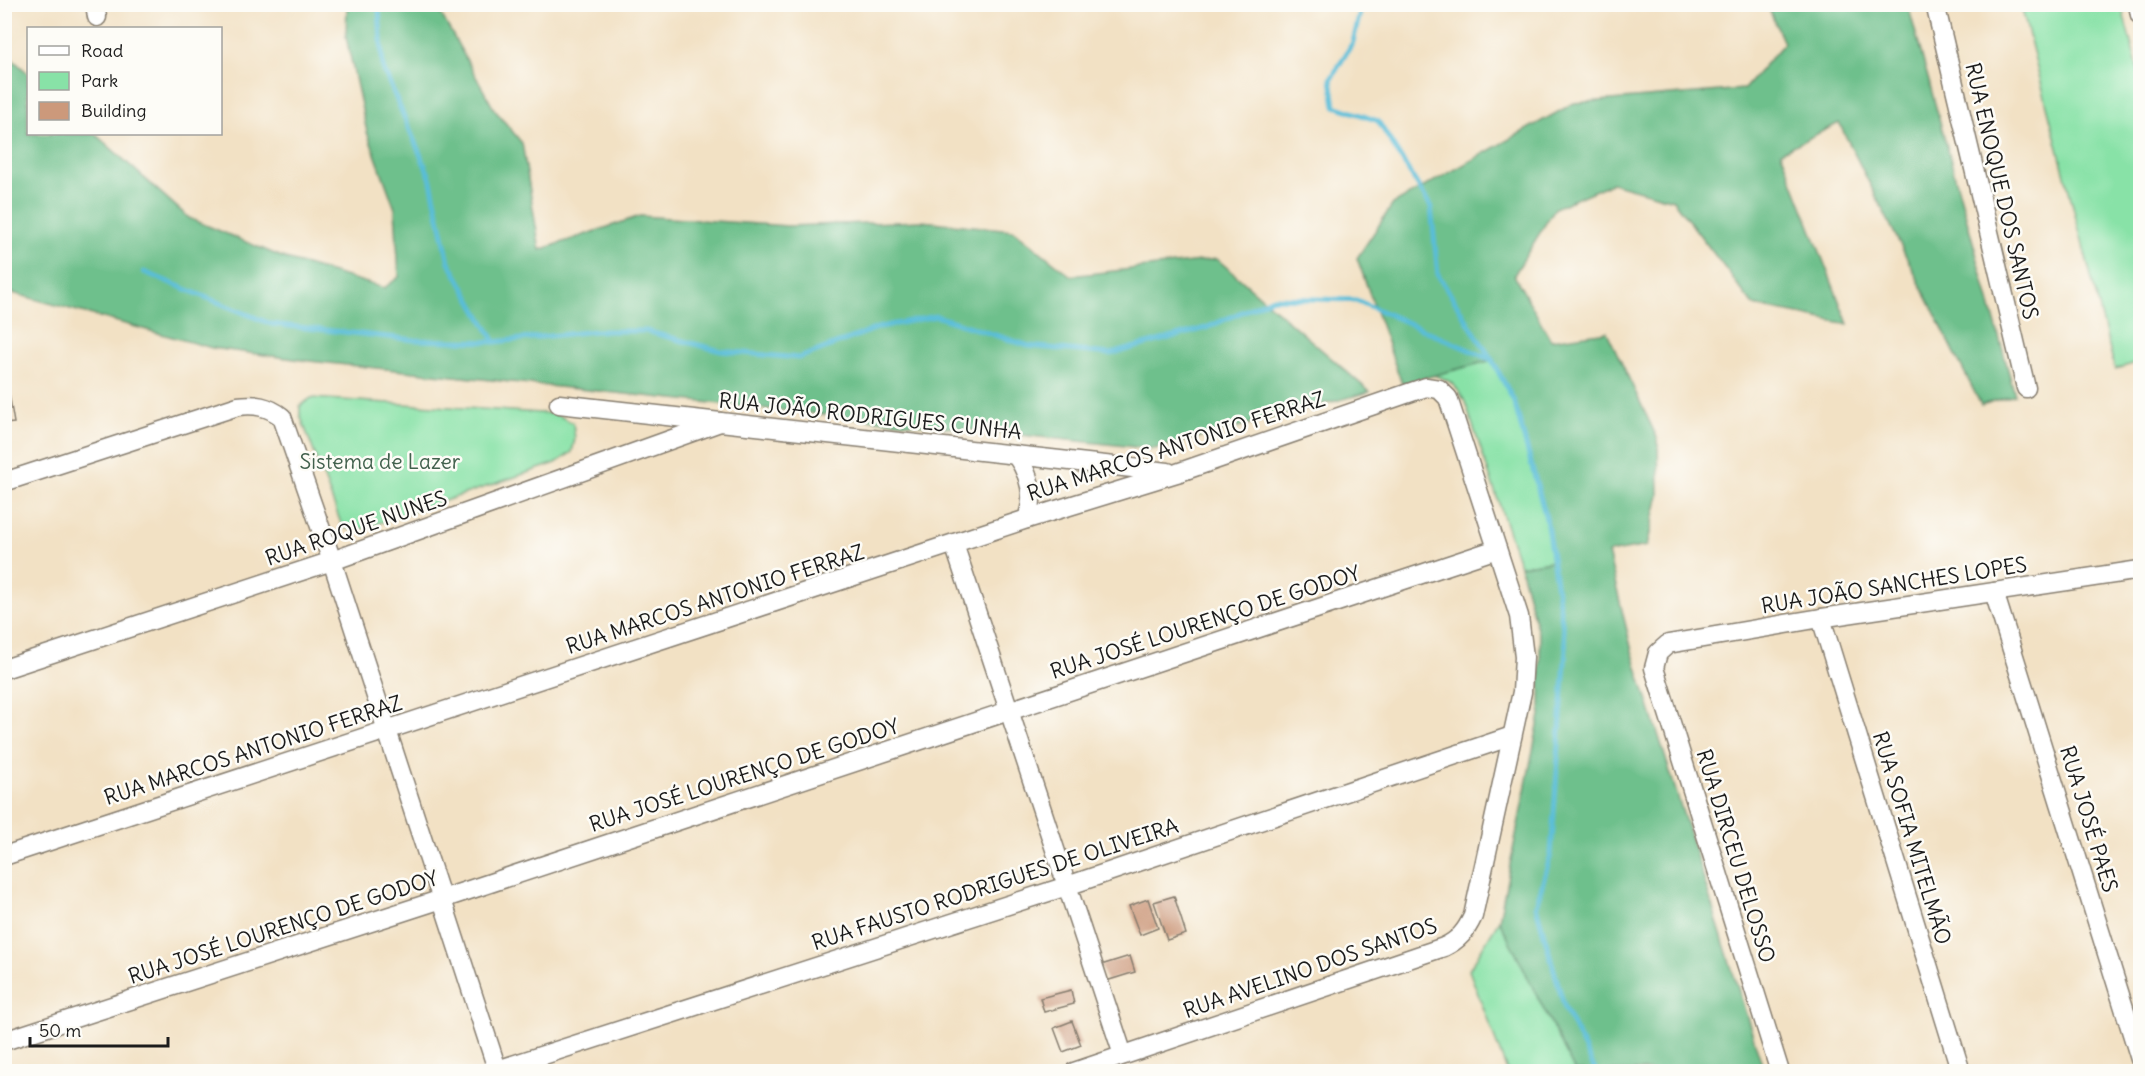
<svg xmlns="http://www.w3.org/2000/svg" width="2145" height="1076" viewBox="0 0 2145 1076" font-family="Delius,sans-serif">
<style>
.green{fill:#88e2a7;stroke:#527f62;stroke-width:1.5}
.forest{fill:#6ec08c;stroke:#456e54;stroke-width:1.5}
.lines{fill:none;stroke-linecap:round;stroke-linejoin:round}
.stream{stroke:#59bdd8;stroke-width:5}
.building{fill:#cc997b}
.minor-casing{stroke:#877e70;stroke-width:21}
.minor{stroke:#fff;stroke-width:18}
.labels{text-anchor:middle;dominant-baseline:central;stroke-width:5;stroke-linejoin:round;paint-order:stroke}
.street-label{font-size:21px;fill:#1c1c1c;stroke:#fdfcf7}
.park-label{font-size:21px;fill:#42614d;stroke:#fdfcf7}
</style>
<rect width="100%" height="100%" fill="#fdfcf7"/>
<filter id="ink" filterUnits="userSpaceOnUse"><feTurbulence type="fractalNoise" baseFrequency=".0167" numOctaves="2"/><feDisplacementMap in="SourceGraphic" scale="12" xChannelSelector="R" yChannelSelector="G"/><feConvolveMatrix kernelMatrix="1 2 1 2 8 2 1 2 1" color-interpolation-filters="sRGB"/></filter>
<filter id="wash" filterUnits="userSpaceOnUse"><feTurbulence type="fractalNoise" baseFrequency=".008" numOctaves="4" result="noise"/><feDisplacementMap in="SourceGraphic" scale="24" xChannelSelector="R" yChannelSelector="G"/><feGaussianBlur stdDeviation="1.35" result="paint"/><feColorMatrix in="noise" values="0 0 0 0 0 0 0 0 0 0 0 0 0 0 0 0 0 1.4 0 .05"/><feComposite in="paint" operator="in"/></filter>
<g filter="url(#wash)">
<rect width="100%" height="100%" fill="#f2e1c4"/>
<g class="green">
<path d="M2021 5H2121L2140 77V362L2115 369Z"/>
<path d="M1492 360 1514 401 1546 518 1551 561 1520 566 1465 402C1457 386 1450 379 1433 375Z"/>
<path d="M311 398 556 414 573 423 575 439 572 452 556 463 356 531 342 526 300 415V406Z"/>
<path d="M1499 920 1575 1071H1507L1469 970Z"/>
</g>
<g class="forest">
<path d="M347 5H436L494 109 522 143 540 250 640 216 788 226 921 221 1013 230 1071 276 1217 259 1370 392 1154 449 309 361 212 348 5 291 4 60 12 59 28 73V134H95L189 218 289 260 384 288 399 277 395 209 367 132 346 37Z"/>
<path d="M1767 5H1908L2015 395 1981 405 1839 123 1781 152 1848 324 1753 305 1673 200 1612 183 1555 208 1514 275 1551 340 1607 332 1658 440 1659 495 1647 546 1608 553 1632 651 1764 1071H1575L1499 920 1540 715V640L1520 566 1551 561 1546 518 1514 401 1492 360 1402 384 1357 258 1393 204 1574 103 1744 89 1784 43Z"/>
</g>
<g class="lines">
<g class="stream">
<path d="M382 4 379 11 383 68 430 177 449 262 495 342"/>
<path d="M1362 4 1353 42 1331 79 1335 106 1378 121 1431 207 1438 275 1492 360 1514 401 1546 518 1566 648 1551 854 1536 906 1565 1009 1596 1072"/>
<path d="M144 272 271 324 415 340 495 342 595 331H646L721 351 799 358 880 327 936 316 1029 346 1110 354 1206 328 1273 298 1356 300 1492 360"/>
</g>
</g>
<g id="blocks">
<g class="building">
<path d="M4 375H6L14 423 4 424Z"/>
<path d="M1174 896 1186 934 1167 940 1154 902Z"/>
<path d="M1148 899 1158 928 1140 935 1129 906Z"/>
<path d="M1130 956 1135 972 1106 981 1101 965Z"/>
<path d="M1071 990 1074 1004 1044 1012 1040 998Z"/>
<path d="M1072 1021 1081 1045 1063 1052 1054 1028Z"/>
</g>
</g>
</g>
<g filter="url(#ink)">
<use href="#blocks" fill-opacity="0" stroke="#877e70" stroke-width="1.5"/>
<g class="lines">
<g class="minor-casing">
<g id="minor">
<path d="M95 4 97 17"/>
<path d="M1935 4 2026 388"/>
<path d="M2138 4 2140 15"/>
<path d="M559 404 1168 472"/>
<path d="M1016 455C1030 475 1036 496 1027 519"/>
<path d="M4 482 238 406C255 404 268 406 282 417L332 561 498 1072"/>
<path d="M954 544 1123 1055"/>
<path d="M1994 592 2140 1059"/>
<path d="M1821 618 1961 1072"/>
<path d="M4 669 332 561 720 422"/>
<path d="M4 856 1027 519 1177 473 1426 387 1439 389 1448 398 1519 616 1524 657 1522 692 1473 916C1466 931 1459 940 1444 947L1074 1072"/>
<path d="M4 1041 442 899 1497 549"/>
<path d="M491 1072 1067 886 1512 736"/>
<path d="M1780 1072 1654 668 1658 653 1668 644 1821 618 2140 570"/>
</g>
</g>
<use href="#minor" class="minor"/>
</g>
</g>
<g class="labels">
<g class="street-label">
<text transform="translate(2002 191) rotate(77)">RUA ENOQUE DOS SANTOS</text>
<text transform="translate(870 416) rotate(6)">RUA JOÃO RODRIGUES CUNHA</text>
<text transform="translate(1176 446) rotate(-18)">RUA MARCOS ANTONIO FERRAZ</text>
<text transform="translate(356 528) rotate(-19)">RUA ROQUE NUNES</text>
<text transform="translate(1894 585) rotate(-9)">RUA JOÃO SANCHES LOPES</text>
<text transform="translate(715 599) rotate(-18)">RUA MARCOS ANTONIO FERRAZ</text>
<text transform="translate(1205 622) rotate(-18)">RUA JOSÉ LOURENÇO DE GODOY</text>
<text transform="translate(253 750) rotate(-18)">RUA MARCOS ANTONIO FERRAZ</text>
<text transform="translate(744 775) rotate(-18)">RUA JOSÉ LOURENÇO DE GODOY</text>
<text transform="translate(2089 819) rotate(73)">RUA JOSÉ PAES</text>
<text transform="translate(1912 838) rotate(73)">RUA SOFIA MITELMÃO</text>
<text transform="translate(1736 856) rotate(73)">RUA DIRCEU DELOSSO</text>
<text transform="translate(995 884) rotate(-18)">RUA FAUSTO RODRIGUES DE OLIVEIRA</text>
<text transform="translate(283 927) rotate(-18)">RUA JOSÉ LOURENÇO DE GODOY</text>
<text transform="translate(1310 968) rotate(-19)">RUA AVELINO DOS SANTOS</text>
</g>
<g class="park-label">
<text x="380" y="461">Sistema de Lazer</text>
</g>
</g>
<rect width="2145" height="1076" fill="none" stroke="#fdfcf7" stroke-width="24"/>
<rect x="27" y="27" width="195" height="108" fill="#fdfcf7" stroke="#a3a29f" stroke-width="1.5"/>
<rect x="39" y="46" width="30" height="9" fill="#ffffff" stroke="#a3a29f" stroke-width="1.5"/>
<text x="81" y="57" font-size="18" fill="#1c1c1c">Road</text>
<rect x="39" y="72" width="30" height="18" fill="#88e2a7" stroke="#a3a29f" stroke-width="1.5"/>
<text x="81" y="87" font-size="18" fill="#1c1c1c">Park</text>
<rect x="39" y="102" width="30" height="18" fill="#cc997b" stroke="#a3a29f" stroke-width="1.5"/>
<text x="81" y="117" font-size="18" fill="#1c1c1c">Building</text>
<path d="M30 1037v9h138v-9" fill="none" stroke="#1c1c1c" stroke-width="3"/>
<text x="39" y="1037" font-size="18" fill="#1c1c1c" stroke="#fdfcf7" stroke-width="4.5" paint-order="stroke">50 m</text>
</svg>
